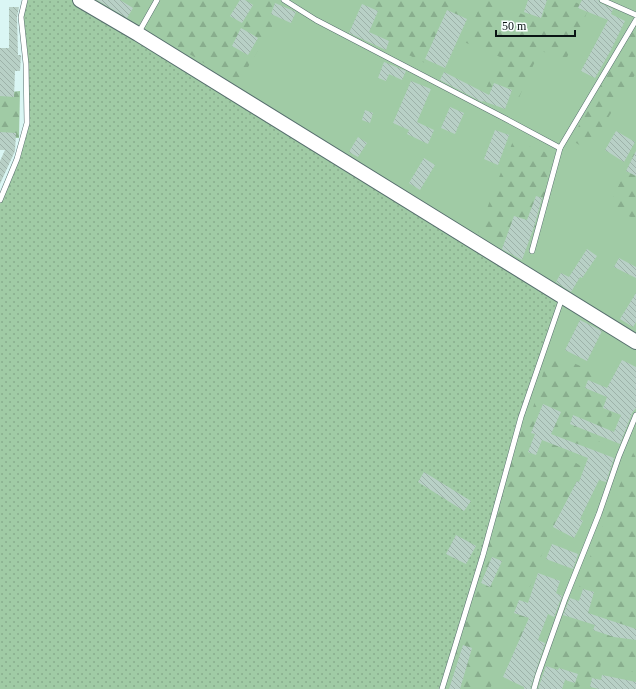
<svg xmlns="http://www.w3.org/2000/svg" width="636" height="689" viewBox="0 0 636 689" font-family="'Times New Roman',serif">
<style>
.grass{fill:#a0cba5}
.forest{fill:url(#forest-firs)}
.park{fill:url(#park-dots)}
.building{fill:url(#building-back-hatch)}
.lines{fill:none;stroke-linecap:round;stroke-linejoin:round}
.lane-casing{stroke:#576f6e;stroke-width:6}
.secondary-casing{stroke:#576f6e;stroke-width:16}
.lane{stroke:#fff;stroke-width:5}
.secondary{stroke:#fff;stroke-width:14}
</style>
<defs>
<pattern id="forest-firs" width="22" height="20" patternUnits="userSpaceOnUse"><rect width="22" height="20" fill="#a0cba5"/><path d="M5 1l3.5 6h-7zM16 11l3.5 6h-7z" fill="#88ad8d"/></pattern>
<pattern id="park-dots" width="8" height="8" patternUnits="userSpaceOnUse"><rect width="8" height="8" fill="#a0cba5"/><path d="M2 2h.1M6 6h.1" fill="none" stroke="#88ad8d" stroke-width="1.8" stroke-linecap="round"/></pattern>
<pattern id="building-back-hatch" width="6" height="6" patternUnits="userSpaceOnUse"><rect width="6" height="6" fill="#b8d0c6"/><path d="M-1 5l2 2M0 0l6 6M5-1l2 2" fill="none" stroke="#9db2a9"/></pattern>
</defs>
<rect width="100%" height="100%" fill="#daf6f4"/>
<path class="grass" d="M84 0H636V689H442L0 314Z"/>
<g class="forest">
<path d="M107 0H151L139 21Z"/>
<path d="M168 0H275L282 10 238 84 149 29Z"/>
<path d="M369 0H455L464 4 435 68 358 30Z"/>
<path d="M483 0H491L540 22 550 0H570L589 8 565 62 540 50 517 102 486 88 500 57 464 42Z"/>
<path d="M636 27V73L588 150 571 140 612 65Z"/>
<path d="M20 91 19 138H0V93Z"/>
<path d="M513 141 557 156 532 251 478 232Z"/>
<path d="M636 149V219L608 208Z"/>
<path d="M549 353 595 372 591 384 616 401 603 443 581 436 573 461 590 472 567 530 551 524 542 554 521 611 533 618 525 640 511 636 490 689H453L463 656 453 653 521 417 530 418Z"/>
<path d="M636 446V673L601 663 597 684 580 686 575 689H548L569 616 593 549Z"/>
</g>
<path class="park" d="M25 0H84L562 295 521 417 442 689H0V200L17 159 27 123 26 64 21 17Z"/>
<g class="building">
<path d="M97 0H120L133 8 127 18Z"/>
<path d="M240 0H245L253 5 242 23 230 16Z"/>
<path d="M528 0H547L541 18 524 12Z"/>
<path d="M582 0H598L600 3 613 9 611 14 625 21 611 50 595 78 581 71 608 20 578 8Z"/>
<path d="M275 3 296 12 291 23 271 14Z"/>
<path d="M362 4 378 11 369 32 389 41 386 50 349 33Z"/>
<path d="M9 7H19L17 17 18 55H21L20 71H15L14 97 0 96V48H9Z"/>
<path d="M447 10 467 19 445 68 425 59Z"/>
<path d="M241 28 258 38 248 55 232 46Z"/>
<path d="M384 62 406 71 402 80 389 74 386 81 378 78Z"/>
<path d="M444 72 489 95 494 83 512 90 505 109 483 101 482 102 440 80Z"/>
<path d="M411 81 431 89 417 122 434 130 428 144 407 134 409 130 393 123Z"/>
<path d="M450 107 464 113 455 134 441 128Z"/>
<path d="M365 110 373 113 370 123 362 120Z"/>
<path d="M495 130 509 135 498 165 484 159Z"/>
<path d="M616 131 635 142 624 162 605 150Z"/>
<path d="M0 132 16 133 15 151 0 184V161L5 150H0Z"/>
<path d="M358 137 367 143 358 157 349 152Z"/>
<path d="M636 151V176L626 171Z"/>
<path d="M424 158 435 165 420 190 409 183Z"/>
<path d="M536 196 542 198 534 227 522 260 502 249 514 216 527 220Z"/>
<path d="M587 249 597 256 582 278 580 277 571 292 556 282 561 273 569 277Z"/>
<path d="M619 258 636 267V278L614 267Z"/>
<path d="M636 293V322L633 327 620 319Z"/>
<path d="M580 320 602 331 587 361 565 350Z"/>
<path d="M622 360 636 367V408L632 413 620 444 570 424 573 415 614 432 621 415 603 408 607 397 585 388 588 380 607 388Z"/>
<path d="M543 404 561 412 551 434 614 458 606 482 599 480 580 519 583 521 574 538 553 527 577 481 579 482 588 458 542 440 536 455 528 452 535 434 531 433Z"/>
<path d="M424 472 471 501 464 511 418 482Z"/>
<path d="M456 535 476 546 466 564 446 554Z"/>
<path d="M552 544 578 554 573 569 546 559Z"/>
<path d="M492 557 502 561 490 587 481 583Z"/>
<path d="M538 573 560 581 556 593 562 596 554 617 548 614 538 640 545 643 530 689H524V687L503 677 529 618 514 613 519 600 528 603Z"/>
<path d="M583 589 594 592 588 613 636 629V640L614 637 593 630 595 625 563 615 570 598 579 601Z"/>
<path d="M463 645 472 648 460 689H449Z"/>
<path d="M546 666 558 670 559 668 578 674 575 683 565 680 562 689H538Z"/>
<path d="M602 675 636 682V689H599L590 687 592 678 601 680Z"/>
</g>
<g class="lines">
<g class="lane-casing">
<g id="lane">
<path d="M284 0 316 20 506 119 560 148"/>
<path d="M602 0 636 15"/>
<path d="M139 32 157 0"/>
<path d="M0 200 17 159 27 123 26 64 21 17 25 0"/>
<path d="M532 251 560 148 636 20"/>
<path d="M442 689 483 555 521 417 562 298"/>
<path d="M534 689 538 675 565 599 599 514 619 456 636 415"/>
</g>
</g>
<g class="secondary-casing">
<path id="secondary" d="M80 0 138 34 636 342"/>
</g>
<use href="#lane" class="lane"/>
<use href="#secondary" class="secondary"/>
</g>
<path d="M496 30v6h79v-6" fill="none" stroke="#0a1414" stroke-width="2"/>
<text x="502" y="30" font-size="12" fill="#0a1414" stroke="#f8fefe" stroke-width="3" paint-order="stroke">50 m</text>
</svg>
